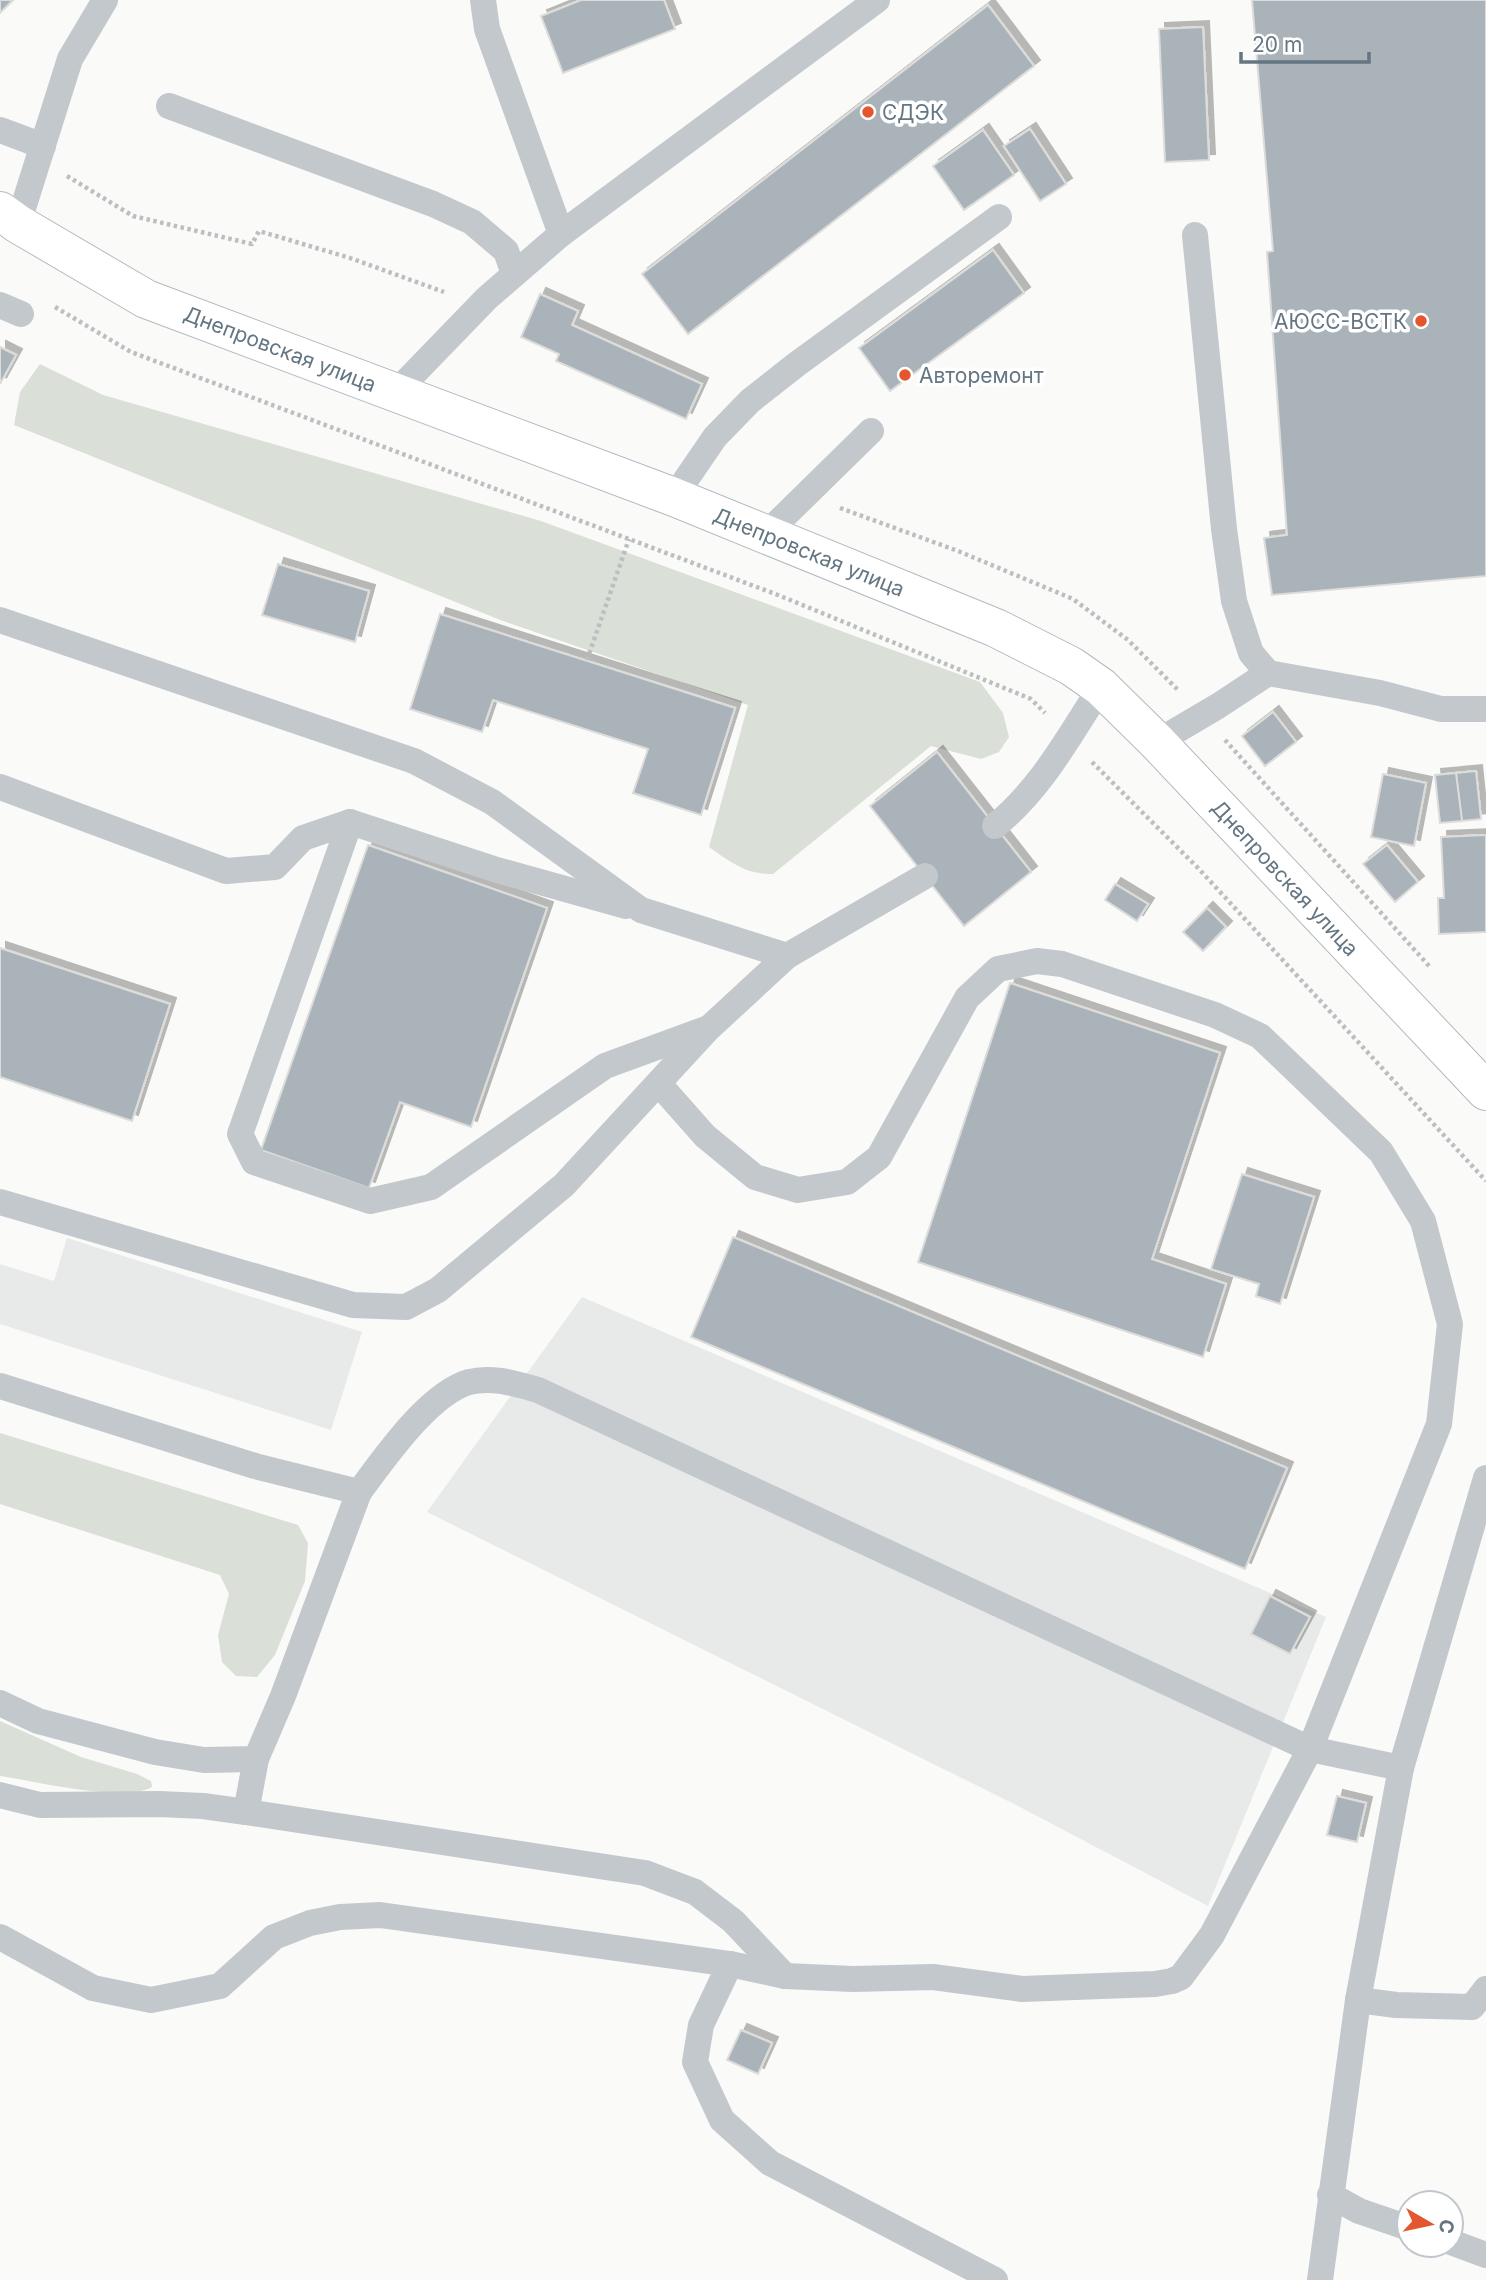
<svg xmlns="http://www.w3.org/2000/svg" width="1486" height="2280" viewBox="0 0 1486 2280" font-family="Inter,sans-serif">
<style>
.built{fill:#e8e9e9}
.green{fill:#dadfd7}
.building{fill:#aab3b9;stroke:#dcdcda;stroke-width:2;filter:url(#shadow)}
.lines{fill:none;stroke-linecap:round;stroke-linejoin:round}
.secondary-casing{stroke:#b3babf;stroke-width:40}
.path{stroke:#bbbfc2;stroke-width:4.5;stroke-dasharray:3.5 3.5;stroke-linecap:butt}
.service{stroke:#c3c8cc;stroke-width:26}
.secondary{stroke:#fff;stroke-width:38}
.poi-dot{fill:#e4572e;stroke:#fff;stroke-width:2.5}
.labels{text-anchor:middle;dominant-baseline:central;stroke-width:7;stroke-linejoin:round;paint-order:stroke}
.poi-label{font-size:21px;fill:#657683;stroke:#fff;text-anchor:start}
.street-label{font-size:21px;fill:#657683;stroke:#fff}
</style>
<defs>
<filter id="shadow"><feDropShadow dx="6" dy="-6" stdDeviation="0" flood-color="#0004"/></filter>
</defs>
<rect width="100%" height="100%" fill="#fafaf8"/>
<g class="built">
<path d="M67 1238 362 1332 331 1430 0 1324V1264L54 1281Z"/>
<path d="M582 1297 1326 1617 1208 1906 1018 1806 427 1512Z"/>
</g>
<g class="green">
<path d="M40 364 103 395 541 521 980 682 1003 713 1009 737 999 752 981 759 931 746 773 874C747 875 730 862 709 847L748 705 503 621 14 425 20 392Z"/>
<path d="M0 1433 298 1525 308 1543 305 1581 275 1655 257 1677 236 1676 222 1662 218 1635 229 1594 220 1575 0 1504Z"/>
<path d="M0 1721 81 1757 137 1774 151 1781 152 1787C122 1803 35 1781 0 1776Z"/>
</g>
<g class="building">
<path d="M0 0H13L0 13Z"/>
<path d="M581 0H664L675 29 563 73 541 16Z"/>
<path d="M1252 0H1486V576L1272 595 1264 538 1287 535 1267 252 1273 251Z"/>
<path d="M988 5 1034 66 688 334 642 274Z"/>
<path d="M1203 27 1209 160 1165 162 1159 29Z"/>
<path d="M1030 129 1066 184 1040 201 1004 146Z"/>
<path d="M983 130 1014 175 964 210 933 166Z"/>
<path d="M993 250 1024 293 890 391 859 348Z"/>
<path d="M540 294 578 311 572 325 702 384 686 419 556 361 559 354 521 337Z"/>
<path d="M0 347 16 355 0 384Z"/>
<path d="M278 564 369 591 355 642 262 615Z"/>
<path d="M440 614 735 708 701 815 633 793 648 749 493 700 482 732 410 709Z"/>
<path d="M1273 712 1296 742 1265 766 1242 736Z"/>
<path d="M937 752 1031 872 964 926 870 806Z"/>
<path d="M1476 771 1481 819 1462 821 1456 773Z"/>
<path d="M1456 773 1462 821 1440 823 1435 775Z"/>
<path d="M1383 774 1426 783 1414 846 1371 837Z"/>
<path d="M1486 835V932L1439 934 1438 898H1444L1441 837Z"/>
<path d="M368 845 547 908 471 1127 400 1102 369 1188 261 1150Z"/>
<path d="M1387 845 1418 882 1395 902 1363 864Z"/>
<path d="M1115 884 1148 904 1137 921 1105 900Z"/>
<path d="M1207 908 1226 927 1203 951 1183 932Z"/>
<path d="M0 948 170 1004 132 1121 0 1077Z"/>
<path d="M1010 983 1220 1053 1152 1259 1226 1284 1203 1357 918 1262Z"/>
<path d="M1242 1174 1314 1197 1280 1304 1256 1296 1259 1284 1211 1269Z"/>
<path d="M733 1237 1287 1468 1245 1569 691 1337Z"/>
<path d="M1270 1596 1310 1617 1290 1654 1251 1634Z"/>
<path d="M1337 1796 1366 1803 1357 1842 1327 1835Z"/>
<path d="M741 2030 772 2043 758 2074 727 2060Z"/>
</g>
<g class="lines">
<g class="secondary-casing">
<path id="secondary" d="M0 211 18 224 146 299 674 497 996 628 1071 666 1101 687 1157 742 1486 1091"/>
</g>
<g class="path">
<path d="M67 176 133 216 252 244 259 231 350 258 444 292"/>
<path d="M55 307 131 352 778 595 1031 699 1045 713"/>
<path d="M840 508 958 551 1073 599 1128 640 1178 690"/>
<path d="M587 660 629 539"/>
<path d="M1225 740 1430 967"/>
<path d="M1092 762 1198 868 1486 1181"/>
</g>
<g class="service">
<path d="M483 0 487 29 561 234"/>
<path d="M169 106 433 204 472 222 506 251 514 274"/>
<path d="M0 130 43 146"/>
<path d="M18 224 70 59 105 0"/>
<path d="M1195 235 1224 529 1234 601 1251 653 1268 673"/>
<path d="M0 305 21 314"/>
<path d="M395 393 487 298 561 234 877 0"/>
<path d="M674 497 715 437 750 401 797 364 999 217"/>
<path d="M766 534 871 431"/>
<path d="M0 620 414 761 492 802 641 910 787 956 925 876"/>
<path d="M1157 742 1218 706 1268 673 1380 693 1441 709H1486"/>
<path d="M0 787 226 871 275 867 303 838 350 822 497 870 626 906"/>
<path d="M350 822 240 1134 254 1162 370 1201 431 1187 605 1066 706 1029"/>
<path d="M995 826C1041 789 1070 735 1101 687"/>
<path d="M0 1202 353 1305 406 1307 438 1290 564 1185 708 1029 787 956"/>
<path d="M0 1386 255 1466 359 1492C384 1459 428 1394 469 1382 492 1376 516 1384 538 1390L1310 1749 1401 1768"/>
<path d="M0 1703 38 1721 155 1752 204 1760 256 1759 283 1696 359 1492"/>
<path d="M0 1795 40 1805 159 1804 203 1806 246 1812 256 1759"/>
<path d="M246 1812 645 1873 695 1892 733 1921 785 1976"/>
<path d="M0 1937 93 1988 151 2000 220 1986 274 1937 310 1923 340 1917 380 1915 730 1964 785 1976 853 1979 933 1977 1022 1989 1155 1984 1172 1981 1181 1977 1212 1935 1310 1749 1439 1424 1450 1324 1423 1221 1381 1152 1260 1036 1215 1015 1062 964 1037 961 998 969 967 998 879 1157 847 1182 798 1190 755 1177 705 1136 659 1084"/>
<path d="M730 1964 701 2025 695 2062 722 2120 770 2163 995 2280"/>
<path d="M1358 2000 1396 2005 1472 2007 1486 1989"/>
<path d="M1330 2195 1359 2211 1409 2228"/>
<path d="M1451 2242 1486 2255"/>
<path d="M1320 2280 1358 2000 1401 1768 1486 1478"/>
</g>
<use href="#secondary" class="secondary"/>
</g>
<g class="poi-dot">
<circle cx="868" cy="112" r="7"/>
<circle cx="1421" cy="321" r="7"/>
<circle cx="905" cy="375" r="7"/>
</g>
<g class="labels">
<g class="poi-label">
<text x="882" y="112">СДЭК</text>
<text x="1407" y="321" text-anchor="end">АЮСС-ВСТК</text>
<text x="919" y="375">Авторемонт</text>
</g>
<g class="street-label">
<text transform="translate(280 349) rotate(21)">Днепровская улица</text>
<text transform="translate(809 552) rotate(22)">Днепровская улица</text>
<text transform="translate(1285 878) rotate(47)">Днепровская улица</text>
</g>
</g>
<g transform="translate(1430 2224) rotate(99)"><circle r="33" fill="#ffffff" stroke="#c1c8cd" stroke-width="2"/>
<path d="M0-5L12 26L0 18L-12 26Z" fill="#e4572e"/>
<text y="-10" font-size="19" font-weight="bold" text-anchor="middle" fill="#657683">С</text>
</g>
<path d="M1241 52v10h128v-10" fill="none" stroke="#657683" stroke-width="3.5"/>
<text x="1252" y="52" font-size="21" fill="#657683" stroke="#ffffff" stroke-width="5" paint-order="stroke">20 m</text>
</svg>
